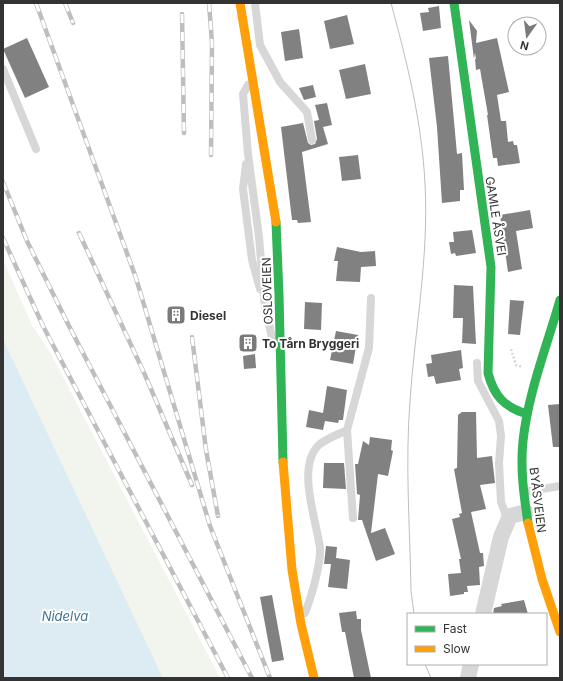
<svg xmlns="http://www.w3.org/2000/svg" width="563" height="681" viewBox="0 0 563 681" font-family="Inter,sans-serif">
<style>
.green{fill:#f1f5ed}
.water{fill:#ddebf3}
.building{fill:#818181}
.lines{fill:none;stroke-linecap:round;stroke-linejoin:round}
.path{stroke:#d6d6d6;stroke-width:2.5;stroke-dasharray:2 2;stroke-linecap:butt}
.lane{stroke:#d7d7d7;stroke-width:8}
.street{stroke:#d7d7d7;stroke-width:16}
.fast{stroke:#30b455;stroke-width:9}
.slow{stroke:#ff9f0a;stroke-width:9}
.tram{stroke:#bebebe;stroke-width:1}
.rail-casing{stroke:#bebebe;stroke-width:4.5}
.rail{stroke:#fff;stroke-width:3;stroke-dasharray:9;stroke-linecap:butt}
.labels{text-anchor:middle;dominant-baseline:central;stroke-width:4;stroke-linejoin:round;paint-order:stroke}
.street-label{font-size:12px;fill:#333;stroke:#fff}
.poi-label{font-size:12px;font-weight:bold;fill:#333;stroke:#fff;text-anchor:start}
.water-label{font-size:13px;font-style:italic;fill:#3f7597;stroke:#fff}
</style>
<rect width="100%" height="100%" fill="#fff"/>
<path class="green" d="M3 260 32 325 51 354 220 678H163L3 339Z"/>
<path class="water" d="M3 339 163 678H3Z"/>
<g class="building">
<path d="M439 6 441 28 423 31 420 13 429 12 428 8Z"/>
<path d="M347 15 354 44 330 49 324 21Z"/>
<path d="M469 20 477 31 476 43 497 38 509 92 497 95 501 121H506L508 142 513 141 514 145H517L520 163 498 166 497 158H493L487 115H488L480 69 476 70 475 59H476L475 53 474 59Z"/>
<path d="M299 29 303 58 285 61 281 32Z"/>
<path d="M27 38 49 87 25 98 3 49Z"/>
<path d="M448 56 457 154 462 153 464 190H460V201L442 203 437 127 429 58Z"/>
<path d="M365 64 371 94 346 99 339 70Z"/>
<path d="M313 85 316 97 304 100 299 88Z"/>
<path d="M327 103 332 125 323 127 328 144 302 152 311 222 298 223 297 220H292L281 127 303 123 308 143 311 145 315 144 317 139 314 121 319 120 315 105Z"/>
<path d="M358 155 361 179 342 181 339 157Z"/>
<path d="M530 210 533 228 516 231 522 269 508 272 500 215Z"/>
<path d="M472 230 476 253 456 256 455 253 451 254 449 242H454L453 232Z"/>
<path d="M337 247 361 252 375 251 376 266 361 267 360 282 336 281 338 261H334Z"/>
<path d="M454 285 473 286 476 344 462 343 463 318H453Z"/>
<path d="M510 300 524 301 520 335 508 334Z"/>
<path d="M305 302 322 303 321 330 304 329Z"/>
<path d="M181 307 183 319 171 322 169 310Z"/>
<path d="M336 331 358 335 353 364 330 360Z"/>
<path d="M461 350 463 368 459 369 461 380 436 384 434 376 428 377 426 364 432 363 431 355Z"/>
<path d="M255 354 256 368 244 369 243 356Z"/>
<path d="M327 386 347 390 343 420H339L338 423 325 421 323 430 306 427 309 410 323 413Z"/>
<path d="M560 404V447H553L548 405Z"/>
<path d="M462 412H476L477 458 492 456 495 483 480 485 486 509 471 512 480 553H483L484 566 479 567 480 585 467 586 468 592H464V594L450 596 448 574 461 573 459 559H461L452 519 460 517 459 514 462 513 454 469 457 468 458 415Z"/>
<path d="M370 437 392 440 391 450 393 451 388 476 378 474 371 533 385 528 395 554 376 561 362 520H358L360 495 357 494 355 464H358L363 441 369 445Z"/>
<path d="M324 463H344L346 489 323 488Z"/>
<path d="M326 546 337 547 336 558 350 560 347 589 328 587 331 564H324Z"/>
<path d="M272 595 284 660 272 662 260 597Z"/>
<path d="M524 600 528 614H493L494 608 502 606 501 604Z"/>
<path d="M356 611 357 619H361V630L371 678H354L345 632H342L339 613Z"/>
</g>
<g class="lines">
<path class="path" d="M511 349 516 365 523 367"/>
<g class="lane">
<path d="M255 3 260 45 280 82 307 112 312 140"/>
<path d="M3 69 36 149"/>
<path d="M248 85 243 94 248 154 259 237 265 308 272 337"/>
<path d="M246 164 243 189 252 260 260 289"/>
<path d="M477 363 478 381 499 421 501 436 499 463 501 502 508 521"/>
<path d="M347 430 353 518"/>
<path d="M524 492 560 486"/>
<path d="M305 613C311 598 321 564 320 548 317 522 295 465 320 444 328 438 339 434 347 430L369 348 371 298"/>
</g>
<g class="street">
<path d="M483 614 501 537 510 516 526 512"/>
<path d="M468 678 471 664"/>
</g>
<g class="fast">
<path d="M454 3 491 267 488 373C494 396 504 407 527 414"/>
<path d="M276 222 279 295 283 462"/>
<path d="M528 523C524 496 520 469 523 441 528 393 547 346 560 300"/>
</g>
<g class="slow">
<path d="M240 3 276 222"/>
<path d="M283 462 292 570 301 624 314 678"/>
<path d="M528 523 542 579 560 632"/>
</g>
<g class="tram">
<path d="M391 3C407 62 422 122 425 184 429 257 415 328 410 401 405 464 410 528 411 591L414 614"/>
<path d="M425 664 431 678"/>
</g>
<g class="rail-casing">
<g id="rail">
<path d="M36 3 136 278 210 526 270 678"/>
<path d="M65 3 73 23"/>
<path d="M209 3 212 43 211 155"/>
<path d="M182 14 184 133"/>
<path d="M3 182 27 241 69 326 252 678"/>
<path d="M79 233 145 375 192 485"/>
<path d="M3 238 43 326 228 678"/>
<path d="M192 337 206 450 218 516"/>
</g>
</g>
<use href="#rail" class="rail"/>
</g>
<defs>
<g id="building-square" transform="scale(1)"><rect x="-9" y="-9" width="18" height="18" rx="4" fill="#7a7a7a" stroke="#fff"/><path d="M-4-6H4V6H1V3H-1V6H-4ZM-2.5-4.3h1.7v1.8h-1.7ZM.8-4.3h1.7v1.8H.8ZM-2.5-1h1.7V.8h-1.7ZM.8-1h1.7V.8H.8Z" fill="#fff"/></g>
</defs>
<g fill-rule="evenodd">
<use href="#building-square" x="176" y="315"/>
<use href="#building-square" x="248" y="343"/>
</g>
<g class="labels">
<g class="street-label">
<text transform="translate(496 216) rotate(81)">GAMLE ÅSVEI</text>
<text transform="translate(267 291) rotate(-92)">OSLOVEIEN</text>
<text transform="translate(538 500) rotate(83)">BYÅSVEIEN</text>
</g>
<g class="poi-label">
<text x="190" y="315">Diesel</text>
<text x="262" y="343">To Tårn Bryggeri</text>
</g>
<g class="water-label">
<text x="65" y="616">Nidelva</text>
</g>
</g>
<rect width="563" height="681" fill="none" stroke="#333333" stroke-width="8"/>
<rect x="407" y="613" width="140" height="52" fill="#ffffff" stroke="#adadad"/>
<rect x="415" y="626" width="20" height="6" fill="#30b455" stroke="#adadad"/>
<text x="443" y="633" font-size="12" fill="#333333">Fast</text>
<rect x="415" y="646" width="20" height="6" fill="#ff9f0a" stroke="#adadad"/>
<text x="443" y="653" font-size="12" fill="#333333">Slow</text>
<g transform="translate(527 36) rotate(194)"><circle r="19" fill="#ffffff" stroke="#adadad"/>
<path d="M0-3L7 15L0 10L-7 15Z" fill="#7a7a7a"/>
<text y="-6" font-size="11" font-weight="bold" text-anchor="middle" fill="#333333">N</text>
</g>
</svg>
